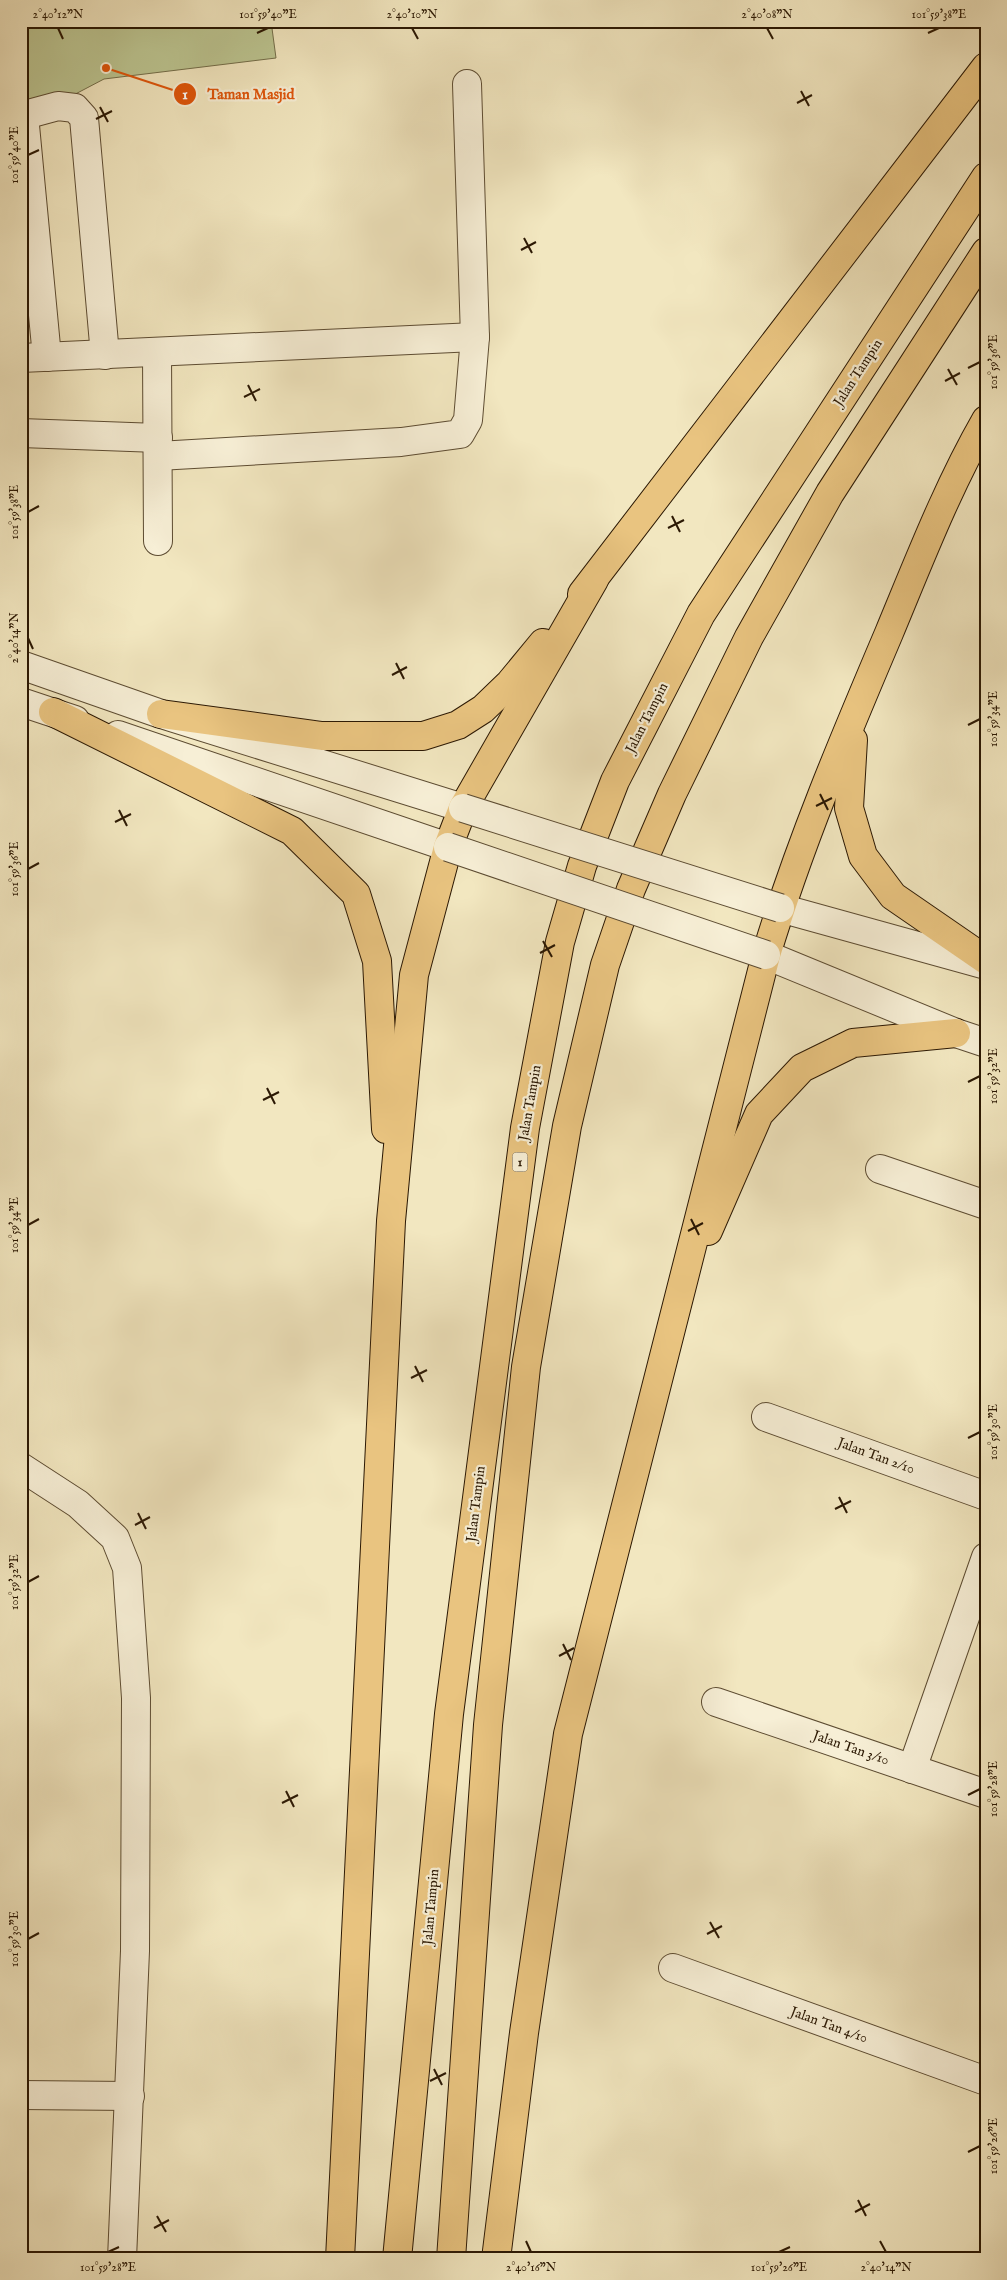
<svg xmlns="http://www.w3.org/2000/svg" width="1007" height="2280" viewBox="0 0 1007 2280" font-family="'IM FELL English',serif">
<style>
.green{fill:#bcc591;stroke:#746e4a}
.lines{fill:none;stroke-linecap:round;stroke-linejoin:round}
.minor-casing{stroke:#5d4c32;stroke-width:30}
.highway-casing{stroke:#2b1803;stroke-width:30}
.minor{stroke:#f7efd6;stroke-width:28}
.highway{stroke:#e9c480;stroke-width:28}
.minor-bridge-casing{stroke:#5d4c32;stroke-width:30;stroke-linecap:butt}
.minor-bridge{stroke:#f7efd6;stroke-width:28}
.ticks{fill:none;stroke:#2b1803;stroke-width:2}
.labels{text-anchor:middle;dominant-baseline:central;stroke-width:4.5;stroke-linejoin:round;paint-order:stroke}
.shield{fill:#f7efd6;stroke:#685842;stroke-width:1}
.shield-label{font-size:12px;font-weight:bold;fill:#2b1803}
.street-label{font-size:14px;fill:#2b1803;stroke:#f7efd6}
.leader{fill:none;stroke:#df560c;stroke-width:2}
.callout-dot{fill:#df560c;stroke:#f7efd6;stroke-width:2}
.mark-label{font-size:15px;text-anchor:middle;font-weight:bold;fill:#fff}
.callout-label{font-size:15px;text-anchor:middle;font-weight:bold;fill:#df560c;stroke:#f7efd6;stroke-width:4.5;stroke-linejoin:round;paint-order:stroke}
.neatline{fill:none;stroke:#2b1803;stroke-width:2}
.ticks-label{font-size:12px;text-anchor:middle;fill:#2b1803}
</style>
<rect width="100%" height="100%" fill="#f2e7c0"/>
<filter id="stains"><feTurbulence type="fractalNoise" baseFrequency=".004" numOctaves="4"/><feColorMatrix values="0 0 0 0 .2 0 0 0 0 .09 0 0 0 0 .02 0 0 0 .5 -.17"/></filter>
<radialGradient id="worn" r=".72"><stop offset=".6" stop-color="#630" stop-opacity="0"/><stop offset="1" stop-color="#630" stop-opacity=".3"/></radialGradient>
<path class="green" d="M21 21H271L276 58 104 79 64 100 21 111Z"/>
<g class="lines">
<g class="minor-casing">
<g id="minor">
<path d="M24 115 47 357"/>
<path d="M21 116 58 106 75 108 84 118 105 355"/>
<path d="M157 353 158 541"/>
<path d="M21 358 475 337"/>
<path d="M21 433 158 438"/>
<path d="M158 456 401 442 460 434 468 420 475 337 467 84"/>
<path d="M21 665 161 714 463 808"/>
<path d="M21 702 75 720"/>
<path d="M118 735 448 847"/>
<path d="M780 908 986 965"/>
<path d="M766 955 956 1033 986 1043"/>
<path d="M880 1169 986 1205"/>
<path d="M766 1417 986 1496"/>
<path d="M21 1467 78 1504 115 1538 127 1568 136 1698 135 1951 122 2259"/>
<path d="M716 1702 986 1794"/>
<path d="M912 1769 986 1557"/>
<path d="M673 1968 986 2081"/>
<path d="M21 2095 130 2096"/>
</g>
</g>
<g class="highway-casing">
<g id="highway">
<path d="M582 594 986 67"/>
<path d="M53 712 292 831 356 894 377 961 386 1129"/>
<path d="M161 714 322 736H423L458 725 483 709 510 683 543 643"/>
<path d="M853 740 849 808 863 856 893 896 986 960"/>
<path d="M708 1231 759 1114 802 1068 853 1043 956 1033"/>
<path d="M340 2259 391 1221 414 975 448 847 463 808 594 580"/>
<path d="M397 2259 449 1714 525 1128 560 942 582 866 615 781 701 614 986 177"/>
<path d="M451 2259 488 1725 526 1367 567 1126 605 965 631 889 672 794 749 637 830 493 986 252"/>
<path d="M496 2259 524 2033 568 1734 766 955C799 845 844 739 889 633 919 561 947 488 986 420"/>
</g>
</g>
<use href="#minor" class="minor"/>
<use href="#highway" class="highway"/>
<g class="minor-bridge-casing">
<g id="minor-bridge">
<path d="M463 808 780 908"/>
<path d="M448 847 766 955"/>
</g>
</g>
<use href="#minor-bridge" class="minor-bridge"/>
</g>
<path class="ticks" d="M58 28 63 39M412 28 418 39M767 28 773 39M257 33 268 28M928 33 939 28M801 91 809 106M797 103 812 95M100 107 108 122M96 119 112 111M28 155 39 150M524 238 532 253M521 250 536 242M968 368 980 362M948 369 957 385M945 381 960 373M248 385 256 401M244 397 260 389M28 512 39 506M672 516 680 532M668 528 684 520M28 638 33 649M396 663 404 679M392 675 407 667M968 725 980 719M820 794 828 810M816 806 832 798M119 810 127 826M115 822 131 814M28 869 39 863M543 941 552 957M540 953 555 945M968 1082 980 1076M267 1088 275 1104M263 1100 279 1092M691 1219 699 1235M28 1225 39 1219M688 1231 703 1223M415 1366 423 1382M411 1378 427 1370M968 1438 980 1432M839 1497 847 1513M835 1509 851 1501M138 1513 146 1529M135 1525 150 1517M28 1582 39 1576M563 1644 571 1660M559 1656 574 1648M286 1791 294 1807M968 1795 980 1789M282 1803 298 1795M710 1922 719 1938M707 1934 722 1926M28 1939 39 1933M434 2069 442 2085M430 2081 446 2073M968 2152 980 2146M858 2200 866 2216M855 2212 870 2204M157 2216 166 2232M154 2228 169 2220M526 2241 531 2252M880 2241 886 2252M108 2252 119 2247M779 2252 790 2247"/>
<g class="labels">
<rect class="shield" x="512.5" y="1152.5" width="15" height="19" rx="4"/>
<g class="shield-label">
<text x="520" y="1162">1</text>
</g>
<g class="street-label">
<text transform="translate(858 373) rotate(-57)">Jalan Tampin</text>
<text transform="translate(647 718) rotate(-63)">Jalan Tampin</text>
<text transform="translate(530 1103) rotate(-80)">Jalan Tampin</text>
<text transform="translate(876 1456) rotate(20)">Jalan Tan 2/10</text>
<text transform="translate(476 1504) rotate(-83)">Jalan Tampin</text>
<text transform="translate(851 1748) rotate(19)">Jalan Tan 3/10</text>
<text transform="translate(431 1907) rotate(-85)">Jalan Tampin</text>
<text transform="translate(829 2025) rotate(20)">Jalan Tan 4/10</text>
</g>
</g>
<path class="leader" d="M106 68L185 94"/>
<g class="callout-dot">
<circle cx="106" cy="68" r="5"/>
<circle cx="185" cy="94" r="12"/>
</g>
<g class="mark-label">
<text x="185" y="99">1</text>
</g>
<g class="callout-label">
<text x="251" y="99">Taman Masjid</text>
</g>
<rect width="1007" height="2280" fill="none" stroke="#f2e7c0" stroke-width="55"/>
<rect x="28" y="28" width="952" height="2224" class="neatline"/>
<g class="ticks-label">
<text x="58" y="18">2°40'12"N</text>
<text x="268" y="18">101°59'40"E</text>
<text x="412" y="18">2°40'10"N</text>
<text x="767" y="18">2°40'08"N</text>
<text x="939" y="18">101°59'38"E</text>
<text transform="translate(14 155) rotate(-90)" y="4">101°59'40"E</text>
<text transform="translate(993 362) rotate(-90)" y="4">101°59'36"E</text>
<text transform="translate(14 512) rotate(-90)" y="4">101°59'38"E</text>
<text transform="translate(14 638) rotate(-90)" y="4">2°40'14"N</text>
<text transform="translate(993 719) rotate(-90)" y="4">101°59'34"E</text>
<text transform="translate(14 869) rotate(-90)" y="4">101°59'36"E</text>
<text transform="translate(993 1076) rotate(-90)" y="4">101°59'32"E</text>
<text transform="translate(14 1225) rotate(-90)" y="4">101°59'34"E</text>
<text transform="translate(993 1432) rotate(-90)" y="4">101°59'30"E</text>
<text transform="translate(14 1582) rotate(-90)" y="4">101°59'32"E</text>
<text transform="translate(993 1789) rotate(-90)" y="4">101°59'28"E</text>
<text transform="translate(14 1939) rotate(-90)" y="4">101°59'30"E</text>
<text transform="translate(993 2146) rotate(-90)" y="4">101°59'26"E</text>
<text x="108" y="2271">101°59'28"E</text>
<text x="531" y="2271">2°40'16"N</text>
<text x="779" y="2271">101°59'26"E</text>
<text x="886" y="2271">2°40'14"N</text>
</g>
<rect width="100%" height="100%" filter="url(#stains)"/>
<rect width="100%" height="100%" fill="url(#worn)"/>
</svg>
